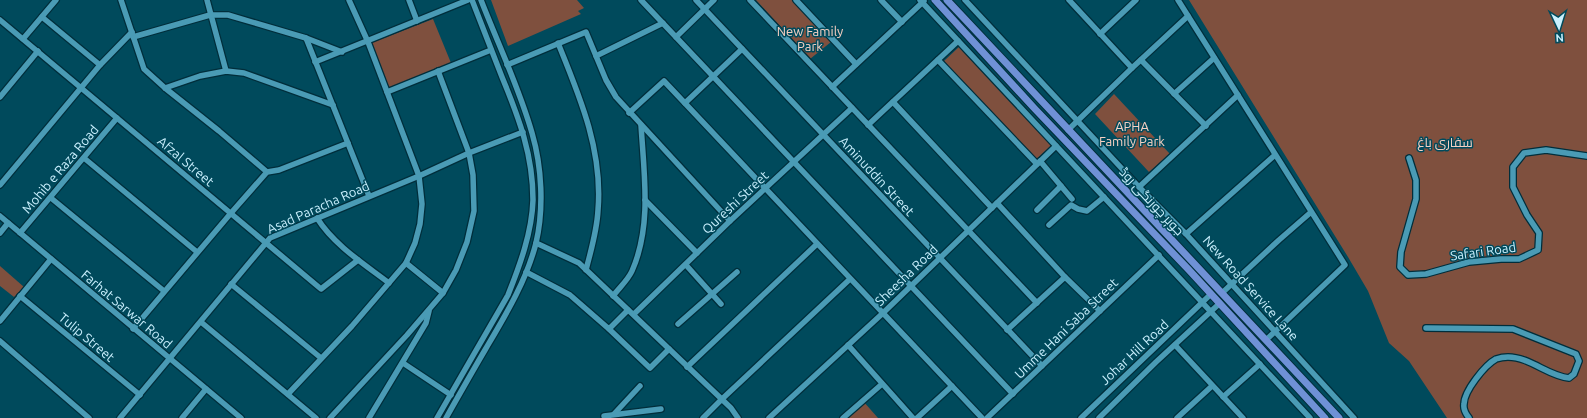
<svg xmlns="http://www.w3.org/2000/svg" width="1587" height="418" viewBox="0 0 1587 418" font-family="Ubuntu,Cairo,sans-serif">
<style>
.green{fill:#7f503e}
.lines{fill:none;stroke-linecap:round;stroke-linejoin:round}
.minor-casing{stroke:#002e3b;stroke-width:8}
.major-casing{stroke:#002e3b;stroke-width:9}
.minor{stroke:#4a9bb5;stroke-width:5.5}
.major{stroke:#6f91d6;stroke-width:7}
.labels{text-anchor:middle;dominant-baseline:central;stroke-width:3;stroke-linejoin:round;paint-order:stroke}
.park-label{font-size:13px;fill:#f6d0c2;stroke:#004a5c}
.street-label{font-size:13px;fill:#caf0fe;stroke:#004a5c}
</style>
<rect width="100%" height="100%" fill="#004a5c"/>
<g class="green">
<path d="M491 0H577L584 8 578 11 581 14 508 46Z"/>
<path d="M756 0H792L831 42 810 59Z"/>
<path d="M1189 0H1587V418H1447L1409 361 1389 343 1368 291 1348 257Z"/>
<path d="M433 19 451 63 389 88 371 43Z"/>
<path d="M961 45 1053 144 1033 162 944 61Z"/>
<path d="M1114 94 1170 154 1149 172 1095 114Z"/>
<path d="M0 266 24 287 14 297 0 286Z"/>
<path d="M863 401 878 418H843Z"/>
</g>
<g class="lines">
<g class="minor-casing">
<g id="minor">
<path d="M121 0 144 69 165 88 219 131 267 172"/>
<path d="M207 0 226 71"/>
<path d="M409 0 417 21"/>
<path d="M641 0 1013 394"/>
<path d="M696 0 1042 366"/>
<path d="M750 0 1037 303"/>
<path d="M796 0 856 64"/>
<path d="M881 0 902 22"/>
<path d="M920 0 1310 418"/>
<path d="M965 0 1139 187 1186 234 1354 418"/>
<path d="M1069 0 1132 68"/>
<path d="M1178 0 1345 265 1266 340"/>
<path d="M42 17 100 65"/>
<path d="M0 20 321 289 358 260"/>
<path d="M1100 34 1136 0"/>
<path d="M133 37 210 15H228L306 38 342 52"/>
<path d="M676 37 714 0"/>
<path d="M306 38 369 196"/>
<path d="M23 39 56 0"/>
<path d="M558 43C580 97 603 151 598 210 597 231 591 250 586 270"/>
<path d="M596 56 663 23"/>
<path d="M938 60 1037 164"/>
<path d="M1141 60 1206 126"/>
<path d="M315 62 468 0"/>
<path d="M507 65 586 32 606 80 616 97 730 221"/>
<path d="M832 87 924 1"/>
<path d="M165 88 200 76 226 71 244 73 333 105"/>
<path d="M387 92 491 50"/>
<path d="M1174 94 1214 58"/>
<path d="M0 97 38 51"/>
<path d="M893 102 992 208"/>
<path d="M685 103 742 49"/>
<path d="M629 113 664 81 982 418"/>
<path d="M868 125 958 41"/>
<path d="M1068 130 1132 68 1188 16"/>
<path d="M84 158 197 252"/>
<path d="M1409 158 1416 180V199L1401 252 1400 267 1408 275 1426 274 1469 262 1501 259H1519L1538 250 1539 233 1527 215 1513 187V167L1524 153 1546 150 1587 156"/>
<path d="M1040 161 1072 199"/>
<path d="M0 185 100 65 132 32"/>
<path d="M1139 187 1238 95"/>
<path d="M51 198 164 291"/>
<path d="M645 200 697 253"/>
<path d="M997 203 1065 277"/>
<path d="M1037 210 1061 186"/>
<path d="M0 216 241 418"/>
<path d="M317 218C334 245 364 264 389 283"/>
<path d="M1049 225 1071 205 1078 209 1087 211 1104 197"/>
<path d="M0 233 8 223"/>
<path d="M20 233 117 118"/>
<path d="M1186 234 1275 155"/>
<path d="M536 243 579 263 731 408 738 418"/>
<path d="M406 263 443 293"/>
<path d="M686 265 721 304"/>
<path d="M526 272 570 295 609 329 628 310"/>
<path d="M231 284 321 358"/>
<path d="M1222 293 1279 240 1310 213"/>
<path d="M20 296 140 395"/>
<path d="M613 296C619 288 628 280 632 271 652 226 644 174 641 125"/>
<path d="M634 314 730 221 852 108"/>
<path d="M0 321 51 259"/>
<path d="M201 322 316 418"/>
<path d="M678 324 737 272"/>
<path d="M1426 328 1513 329 1576 354 1579 361 1574 374 1569 378C1548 376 1530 357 1508 357 1505 357 1499 358 1496 359 1485 365 1464 391 1464 404 1463 409 1466 414 1469 418"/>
<path d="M133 329 231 213 267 172 279 170 348 143"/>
<path d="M609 329 650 368 669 349"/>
<path d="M1007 330 1065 277 1100 311"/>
<path d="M0 341 89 418"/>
<path d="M848 345 913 418"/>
<path d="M1175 345 1243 418"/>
<path d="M403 363 451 395"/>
<path d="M687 367 817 244"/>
<path d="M288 394 352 326 406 263 415 243 420 224 422 204 419 176 368 42 349 0"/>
<path d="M1223 397 1260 364"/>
<path d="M614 414 640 386"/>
<path d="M604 416 661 409"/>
<path d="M120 418 270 238 419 176 469 153 523 132"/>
<path d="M182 418 206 389"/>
<path d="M330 418 407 335 443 293 456 270 467 242 474 211 473 175 469 153 438 71"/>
<path d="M369 418 426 323 429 311"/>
<path d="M437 418 508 295C520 265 532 232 533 200 533 155 519 118 502 77 492 51 482 26 472 0"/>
<path d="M446 418C459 395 472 372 485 350 505 316 526 282 536 243 544 209 542 167 532 133 519 87 498 44 481 0"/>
<path d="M703 418 721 400 850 279"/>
<path d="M769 418 883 313 1056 146"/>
<path d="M843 418 882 384"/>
<path d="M917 418 952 386"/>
<path d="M987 418 1159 255"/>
<path d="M1081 418 1211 294"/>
<path d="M1099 418 1156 362 1220 303"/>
<path d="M1177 418 1212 386"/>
</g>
</g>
<g class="major-casing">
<g id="major">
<path d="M935 0 1035 109 1189 270 1325 418"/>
<path d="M947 0 1339 418"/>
</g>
</g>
<use href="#minor" class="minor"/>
<use href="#major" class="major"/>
</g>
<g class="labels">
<g class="park-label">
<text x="810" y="31">New Family<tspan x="810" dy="15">Park</tspan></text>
<text x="1132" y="126">APHA<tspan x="1132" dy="15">Family Park</tspan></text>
<text x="1445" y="142">سفاری باغ</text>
</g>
<g class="street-label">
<text transform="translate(186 161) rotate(40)">Afzal Street</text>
<text transform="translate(60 169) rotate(-50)">Mohib e Raza Road</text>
<text transform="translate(877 176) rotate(47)">Aminuddin Street</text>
<text transform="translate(1152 201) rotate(47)">جوہر چورنگی روڈ</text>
<text transform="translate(735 202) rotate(-43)">Qureshi Street</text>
<text transform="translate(318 207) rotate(-24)">Asad Paracha Road</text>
<text transform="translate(1483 251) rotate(-8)">Safari Road</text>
<text transform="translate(906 275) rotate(-44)">Sheesha Road</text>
<text transform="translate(1251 288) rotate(48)">New Road Service Lane</text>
<text transform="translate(127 309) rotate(40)">Farhat Sarwar Road</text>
<text transform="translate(1066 328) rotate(-44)">Umme Hani Saba Street</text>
<text transform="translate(87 337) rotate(40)">Tulip Street</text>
<text transform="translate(1134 352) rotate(-43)">Johar Hill Road</text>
</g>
</g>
<g transform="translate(1559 28) rotate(176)" stroke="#004a5c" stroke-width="3" paint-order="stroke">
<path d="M0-3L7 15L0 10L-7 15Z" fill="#caf0fe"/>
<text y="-6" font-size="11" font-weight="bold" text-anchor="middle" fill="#caf0fe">N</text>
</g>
</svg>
